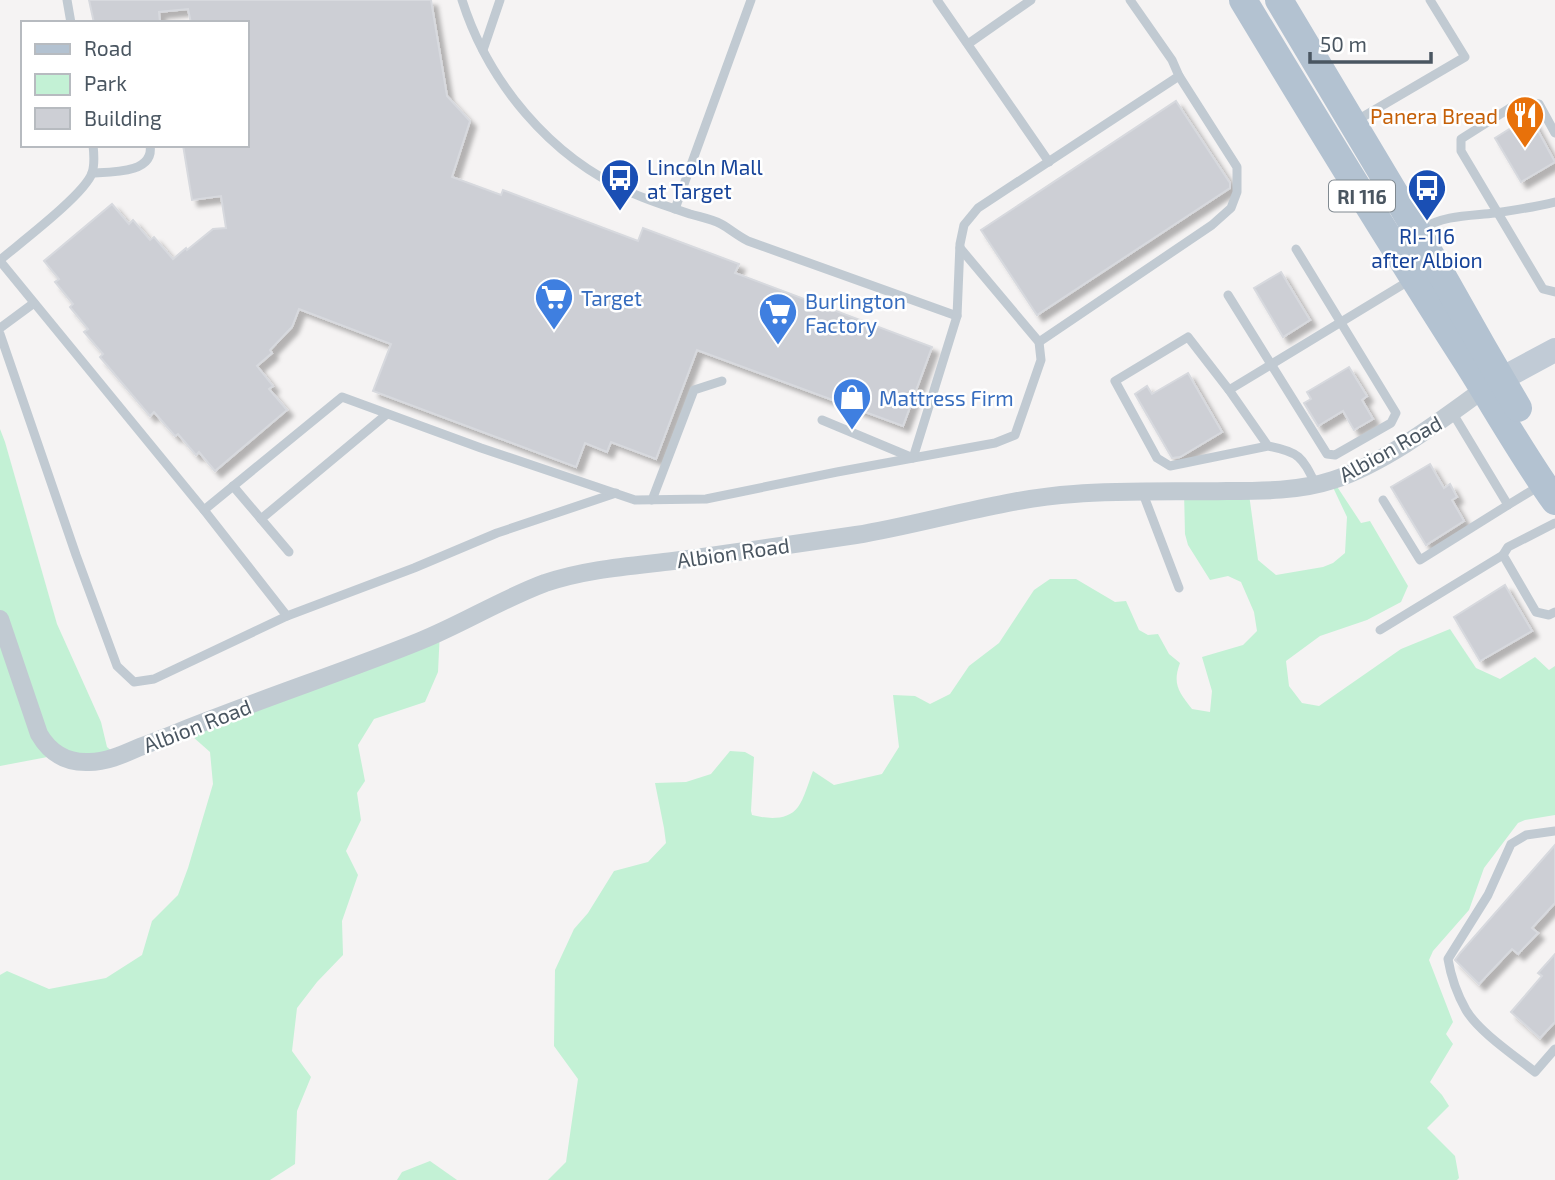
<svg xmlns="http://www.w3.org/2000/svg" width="1555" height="1180" viewBox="0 0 1555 1180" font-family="'Exo 2',sans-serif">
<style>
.green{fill:#c3f1d5}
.building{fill:#cdcfd5;stroke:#d7d9de;stroke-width:2;filter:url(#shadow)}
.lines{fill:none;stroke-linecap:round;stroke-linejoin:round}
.lane{stroke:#c1cad2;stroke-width:9}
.street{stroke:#c1cad2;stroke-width:18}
.secondary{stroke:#c1cbd6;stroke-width:24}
.primary{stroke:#b3c2d1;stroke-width:28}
.labels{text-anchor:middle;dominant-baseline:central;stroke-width:5;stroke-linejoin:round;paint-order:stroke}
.shield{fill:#fff;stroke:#808990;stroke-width:2}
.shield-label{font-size:19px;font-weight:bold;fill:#4a5661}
.food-label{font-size:21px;fill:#c56008;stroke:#fff;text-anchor:end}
.transit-label{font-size:21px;fill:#164399;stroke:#fff;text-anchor:start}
.shop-label{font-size:21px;fill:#366cbe;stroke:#fff;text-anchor:start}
.street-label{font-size:21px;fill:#4a5661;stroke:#fff}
</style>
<defs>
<filter id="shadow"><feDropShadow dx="6" dy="6" stdDeviation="2" flood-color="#0004"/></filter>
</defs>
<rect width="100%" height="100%" fill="#f5f3f3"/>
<g class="green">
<path d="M0 429 5 442 57 624 101 722 107 747 115 754 58 755 0 766Z"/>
<path d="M1330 481 1334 482 1361 523 1370 521 1408 586 1401 602 1367 620 1320 636 1286 661 1289 686 1302 703 1319 706 1401 649 1450 629 1476 668 1500 679 1535 657 1549 670 1555 666V815L1525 820 1518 823 1484 868 1469 910 1433 951 1429 960 1453 1022 1446 1034 1453 1044 1430 1082 1442 1095 1449 1106 1427 1128 1455 1156 1459 1178 1457 1180H548L566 1162 578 1079 554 1046 555 970 574 929 588 913 614 871 648 862 666 843 664 828 655 783 686 782 711 774 730 751 745 752 754 757 751 811 752 815C767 819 788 821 798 807 804 799 809 781 813 771L834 785 882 774 899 747 893 695 915 696 930 704 950 694 969 666 999 643 1034 590 1050 579H1076L1115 602 1126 601 1139 630 1148 635 1158 634 1169 654 1180 663C1172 684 1179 692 1192 709L1210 712 1212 691 1202 657 1243 645 1257 631 1254 612 1241 582 1228 576 1210 580 1188 545 1185 534 1184 491 1249 494 1258 560 1276 575 1323 567 1333 563 1345 553 1347 517Z"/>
<path d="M440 630 438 672 425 702 374 719 358 745 365 781 357 793 361 820 346 851 358 875 342 921 343 955 317 982 297 1008 292 1051 311 1077 297 1111 295 1164 270 1180H0V975L7 971 49 989 106 978 142 955 152 921 178 895 188 868 213 784 210 752 184 729Z"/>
<path d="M430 1161 457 1180H397L402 1172Z"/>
</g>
<g class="building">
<path d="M89 0H431L447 96 470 121 452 177 501 195 503 190 638 241 643 228 739 264 735 273 932 347 903 426 697 350 656 459 611 442 607 452 585 443 576 467 373 391 391 344 299 309 292 327 270 350 272 353 257 366 273 386 269 389 287 410 215 471 199 452 196 455 178 434 175 436 154 412 150 416 100 357 103 354 84 332 88 329 70 307 73 304 55 282 59 279 44 261 112 204 129 224 133 220 150 240 154 237 173 259 186 248 187 250 213 229 226 228 221 196 192 200 183 145H247V23H191L188 9 159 12 160 23H94Z"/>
<path d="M1176 101 1230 183V188L1037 315 981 230Z"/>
<path d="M1530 116 1555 162 1521 182 1495 138Z"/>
<path d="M1281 272 1310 320 1283 337 1254 288Z"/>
<path d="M1349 367 1367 396 1362 400 1373 419 1354 430 1343 411 1318 426 1304 403 1311 399 1307 392Z"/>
<path d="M1188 373 1222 432 1180 457 1172 458 1135 394 1147 386 1152 394Z"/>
<path d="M1430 464 1444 488 1450 484 1457 497 1452 500 1464 521 1426 545 1391 487Z"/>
<path d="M1505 585 1532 631 1480 661 1454 617Z"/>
<path d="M1555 845V903L1532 928 1538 933 1518 954 1512 949 1479 984 1455 960 1460 953Z"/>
<path d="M1555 954V1022L1540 1038 1511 1012 1542 976 1538 973Z"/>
</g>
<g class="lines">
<g class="lane">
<path d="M67 0 71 23"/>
<path d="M462 0C488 82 550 157 630 192 649 201 670 207 690 214 700 217 712 219 721 224 730 229 738 236 748 241L957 316"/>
<path d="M937 0 1049 162"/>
<path d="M968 44 1031 0"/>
<path d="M483 50 500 0"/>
<path d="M1354 122 1465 57 1430 0"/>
<path d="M1555 133 1539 104 1521 101 1461 139V151L1543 289 1555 292"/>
<path d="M92 173C110 172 155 174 150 145"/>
<path d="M675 209 751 0"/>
<path d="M1421 229C1445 215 1468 216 1495 213 1515 210 1535 207 1555 202"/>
<path d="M0 260C20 243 85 194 92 173 95 164 94 154 93 145"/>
<path d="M0 261 204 510 287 616"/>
<path d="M1228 295 1327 454 1335 455 1391 423 1396 413 1296 249"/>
<path d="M0 328 34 303"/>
<path d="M0 334 76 555 117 666 134 682 154 679 287 616 414 568 497 533 616 493"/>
<path d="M1039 342 1212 225 1231 208 1237 192V167L1179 76"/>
<path d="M1229 390 1412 279"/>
<path d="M1452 412 1508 505 1541 485"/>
<path d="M822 420 913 458 995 443 1015 435 1041 360 1039 342 960 248"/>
<path d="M1268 446 1170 466 1157 458 1115 381 1188 337 1229 390 1268 446C1300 452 1302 457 1316 485"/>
<path d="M233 486 261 519"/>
<path d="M1142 491 1179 588"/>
<path d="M652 500 694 390 722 381"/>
<path d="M1383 500 1420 560 1508 505"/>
<path d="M204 510 342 397 481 448 635 500 706 499 837 472 913 458 957 316 960 244 964 225 978 208 1179 76 1172 60 1130 0"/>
<path d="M1555 523 1508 547 1503 555 1536 612 1549 615 1555 612"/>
<path d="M289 552 261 519 387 414"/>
<path d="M1380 630 1503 555"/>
<path d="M1555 831 1526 835 1511 844 1488 895 1448 959C1451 977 1457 994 1466 1010 1479 1032 1515 1056 1535 1072L1555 1049"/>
</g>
<path class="street" d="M0 619 39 734C50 753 67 763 89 762 107 762 124 754 140 747 164 738 188 728 212 719 281 692 351 669 420 641 462 624 502 599 545 583 586 569 631 566 673 561 734 553 795 544 856 535 929 523 1000 499 1074 494 1125 490 1176 492 1227 491 1262 491 1300 491 1333 480 1385 463 1440 421 1484 389"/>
<path class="secondary" d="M1501 379 1555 350"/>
<g class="primary">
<path d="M1243 0C1316 121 1390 242 1467 362 1496 408 1523 456 1555 501"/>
<path d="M1279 0 1417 231 1483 348 1518 408"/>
</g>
</g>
<defs>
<g id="restaurant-pin" transform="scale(2.0125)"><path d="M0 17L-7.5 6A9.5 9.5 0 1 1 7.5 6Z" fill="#e8710a" stroke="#fff"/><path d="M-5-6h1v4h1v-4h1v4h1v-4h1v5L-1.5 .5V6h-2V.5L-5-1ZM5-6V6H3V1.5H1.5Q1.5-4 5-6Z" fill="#fff"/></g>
<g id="bus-pin" transform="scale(2.0125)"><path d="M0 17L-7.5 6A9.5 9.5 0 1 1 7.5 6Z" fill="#1a4fb4" stroke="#fff"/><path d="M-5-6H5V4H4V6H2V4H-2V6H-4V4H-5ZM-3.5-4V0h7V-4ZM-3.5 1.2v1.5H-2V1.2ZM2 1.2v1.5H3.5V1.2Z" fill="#fff"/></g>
<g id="supermarket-pin" transform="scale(2.0125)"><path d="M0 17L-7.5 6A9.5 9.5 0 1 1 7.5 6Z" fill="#3f7fe0" stroke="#fff"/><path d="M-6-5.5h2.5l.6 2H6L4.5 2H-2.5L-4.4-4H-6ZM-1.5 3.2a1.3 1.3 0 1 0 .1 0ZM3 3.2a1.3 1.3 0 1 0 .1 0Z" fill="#fff"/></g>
<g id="shop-pin" transform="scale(2.0125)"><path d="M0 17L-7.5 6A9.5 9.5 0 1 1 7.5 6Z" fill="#3f7fe0" stroke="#fff"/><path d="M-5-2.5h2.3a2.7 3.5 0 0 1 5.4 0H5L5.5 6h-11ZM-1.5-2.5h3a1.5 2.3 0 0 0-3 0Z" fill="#fff"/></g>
</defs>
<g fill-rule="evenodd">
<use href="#restaurant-pin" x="1525" y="115"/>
<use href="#bus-pin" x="620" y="178"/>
<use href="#bus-pin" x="1427" y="188"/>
<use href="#supermarket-pin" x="554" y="297"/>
<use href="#supermarket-pin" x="778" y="312"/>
<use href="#shop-pin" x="852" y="397"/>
</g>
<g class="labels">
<rect class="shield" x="1329" y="180.5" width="66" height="31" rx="5"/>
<g class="shield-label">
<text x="1362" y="196">RI 116</text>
</g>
<g class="food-label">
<text x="1498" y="115">Panera Bread</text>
</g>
<g class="transit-label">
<text x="647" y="166">Lincoln Mall<tspan x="647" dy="24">at Target</tspan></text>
<text x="1427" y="235" text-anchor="middle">RI-116<tspan x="1427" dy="24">after Albion</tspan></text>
</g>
<g class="shop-label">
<text x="581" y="297">Target</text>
<text x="805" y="300">Burlington<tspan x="805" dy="24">Factory</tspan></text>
<text x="879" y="397">Mattress Firm</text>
</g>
<g class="street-label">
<text transform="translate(1390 448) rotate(-29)">Albion Road</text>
<text transform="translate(733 552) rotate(-8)">Albion Road</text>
<text transform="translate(197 725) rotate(-21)">Albion Road</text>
</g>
</g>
<rect x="21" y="21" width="228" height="126" fill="#ffffff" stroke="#b7bbc0" stroke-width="2"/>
<rect x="35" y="44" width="35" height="10" fill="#b3c2d1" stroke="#b7bbc0" stroke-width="2"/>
<text x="84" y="56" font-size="21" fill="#4a5661">Road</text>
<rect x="35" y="74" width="35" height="21" fill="#c3f1d5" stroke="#b7bbc0" stroke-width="2"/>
<text x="84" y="91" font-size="21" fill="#4a5661">Park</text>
<rect x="35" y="108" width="35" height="21" fill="#cdcfd5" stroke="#b7bbc0" stroke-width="2"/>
<text x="84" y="126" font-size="21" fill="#4a5661">Building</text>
<path d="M1310 52v10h121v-10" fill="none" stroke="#4a5661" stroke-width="3.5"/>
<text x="1320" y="52" font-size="21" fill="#4a5661" stroke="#ffffff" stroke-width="5" paint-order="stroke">50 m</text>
</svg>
